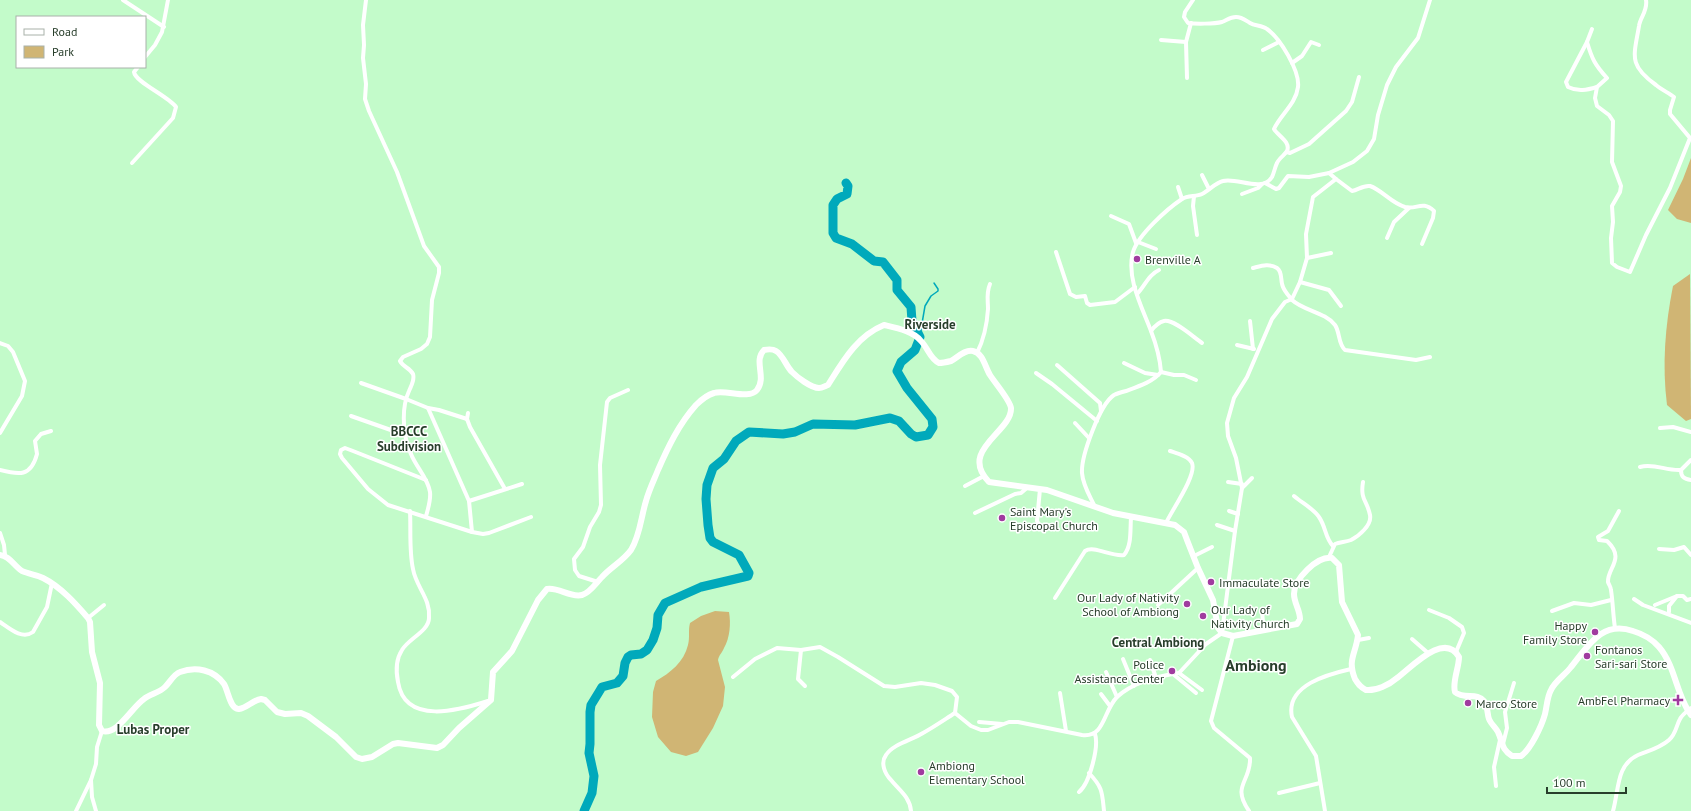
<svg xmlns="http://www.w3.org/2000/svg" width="1691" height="811" viewBox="0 0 1691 811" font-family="'PT Sans',sans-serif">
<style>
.green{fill:#d0b574}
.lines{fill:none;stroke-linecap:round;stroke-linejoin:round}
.stream{stroke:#00a9bb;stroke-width:1.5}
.river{stroke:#00a9bb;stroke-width:9}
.street{stroke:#fff;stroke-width:4}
.secondary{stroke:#fff;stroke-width:6}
.poi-dot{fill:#a03b9f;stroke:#fff;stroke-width:1.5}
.labels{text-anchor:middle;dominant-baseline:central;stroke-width:3;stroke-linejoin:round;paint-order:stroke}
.poi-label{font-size:12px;fill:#283e2b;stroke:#fff;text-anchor:start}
.neighbourhood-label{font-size:13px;font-weight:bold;fill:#283e2b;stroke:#fff}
.district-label{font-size:16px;font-weight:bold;fill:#283e2b;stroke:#fff}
</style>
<rect width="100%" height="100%" fill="#c3fbca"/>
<g class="green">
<path d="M1691 158V223L1677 219 1668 210 1683 179Z"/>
<path d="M1690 274 1691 419 1686 421 1667 405C1662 366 1665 326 1673 286Z"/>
<path d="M715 611 729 612C731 623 730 638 724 648 722 653 719 655 718 660L725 687 723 706 713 728 698 752 686 756 671 752 658 737 652 717 653 692 656 681C670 673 684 662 688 645 690 637 688 630 690 623L701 616Z"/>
</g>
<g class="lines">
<path class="stream" d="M920 335 925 306 931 296 938 291V289L934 283"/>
<path class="river" d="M584 811 592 793 594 776 589 753 590 744V712L591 705 599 692 602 687 617 683 623 676 625 663 628 657 631 655 641 654 647 650 653 640 657 628 658 615 665 603 701 587 748 576 749 573 739 555 713 542 710 538 708 525 706 499 707 485 713 468 724 459 736 441 749 432 783 434 795 432 813 424 855 425 890 418 899 421 911 434 916 437 928 435 933 427 932 419 907 388 897 371 901 362 915 350 920 337 912 321 911 307 897 290V280L883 262 874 261 852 244 836 238 833 233V205L837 199 847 194 848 186 846 183"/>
<g class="street">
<path d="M123 0 164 27"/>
<path d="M366 0 363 25 364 45 363 58 366 84 365 99 369 111 397 172 424 246 439 267V273L432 300 430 337 427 344 421 349 403 357 400 361C403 367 410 368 413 374 415 380 411 386 409 391 403 404 403 420 405 434 406 440 408 448 411 454 416 467 428 478 430 492 431 500 428 509 426 516"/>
<path d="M1592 29 1587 42 1566 82 1568 87C1578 92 1587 90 1597 87"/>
<path d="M1161 40 1186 42"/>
<path d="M1587 42C1592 59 1595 65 1607 78L1597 87 1595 98 1597 106 1609 115 1613 121 1612 162 1621 186 1620 192 1612 206 1613 222 1611 238 1612 263 1617 267 1630 272 1646 235 1670 188 1690 138 1670 114V110L1674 97C1669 93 1662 90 1656 85 1628 65 1634 56 1639 26 1640 17 1648 11 1646 0"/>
<path d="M1263 50 1279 42"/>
<path d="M145 57 155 45 162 32 168 0"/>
<path d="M1292 63 1302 56 1311 42 1319 45"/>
<path d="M1187 78 1186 42 1191 23"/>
<path d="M1287 152 1290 153 1309 144 1346 111 1352 102 1359 77"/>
<path d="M132 163 173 118 176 107C168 96 135 82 134 72L138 67"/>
<path d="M1202 175 1209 189"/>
<path d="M1336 179 1352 191C1358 190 1363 185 1370 186 1382 190 1391 203 1405 207 1417 210 1422 200 1434 211L1433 218 1422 244"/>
<path d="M1265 183 1276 189 1279 188 1288 176 1309 177 1329 173 1353 162 1367 151 1374 139 1378 115 1387 85 1396 67 1418 38 1430 0"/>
<path d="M1178 187 1182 199"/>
<path d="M1242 194 1258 188 1262 184"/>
<path d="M1194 196 1193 206 1197 235"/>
<path d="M1111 216 1129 224 1136 243"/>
<path d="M1387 238 1394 222 1409 208"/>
<path d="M1138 242 1156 249"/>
<path d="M1056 252 1070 294 1076 297 1085 296 1087 303 1090 305 1115 302 1135 287"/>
<path d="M1307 258 1331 253"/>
<path d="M1253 268C1261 266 1269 263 1277 268 1283 272 1280 281 1283 287 1285 292 1289 296 1292 300 1304 311 1325 312 1335 325 1340 332 1338 344 1345 350L1416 360 1430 357"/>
<path d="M1300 282 1329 290 1341 306"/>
<path d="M1137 294C1145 286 1148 275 1159 270"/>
<path d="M1250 321 1253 349"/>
<path d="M1151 331C1154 327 1159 322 1164 321 1174 319 1193 337 1202 343"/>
<path d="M0 343 8 346 13 352 25 381 22 396 0 433"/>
<path d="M1237 345 1254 349"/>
<path d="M977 353C984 339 987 325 988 309 988 300 986 293 990 284"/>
<path d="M1124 363 1145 373 1158 375"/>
<path d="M1057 365 1100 403 1101 411"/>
<path d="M1161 372 1174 375H1184L1196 380"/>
<path d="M1036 373 1052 384 1097 421"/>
<path d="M361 383 406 399 428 408 439 410 467 419"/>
<path d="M428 408 469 501 472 532"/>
<path d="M468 413 467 419 470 427 505 489"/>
<path d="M351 416 405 435"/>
<path d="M1075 423 1089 438"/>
<path d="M1660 428 1673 427 1691 432"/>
<path d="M1640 467C1654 463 1666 471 1681 470L1691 460"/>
<path d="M0 470C19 475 31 477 37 454L35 441 41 434 51 431"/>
<path d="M1681 470C1681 477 1684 479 1691 480"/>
<path d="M426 480 353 451 345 448 341 450 340 454 342 458 368 489 388 505 472 532 483 534 489 533 531 517"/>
<path d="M1228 482 1242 484"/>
<path d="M965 486 984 476"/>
<path d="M1242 488 1252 478"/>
<path d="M1040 489 1037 521 1043 531"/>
<path d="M1294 496C1302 503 1314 509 1319 517 1326 527 1325 538 1333 546"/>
<path d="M469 501 522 484"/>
<path d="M1095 507C1090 496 1083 486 1082 473 1081 456 1100 404 1114 395 1118 393 1122 392 1126 391 1137 387 1153 382 1161 372 1160 358 1156 344 1151 331 1142 307 1126 278 1133 252 1138 235 1167 209 1182 199 1188 195 1196 197 1202 194 1210 190 1215 183 1223 181 1237 177 1262 193 1272 177 1274 173 1275 167 1277 163 1279 158 1285 155 1287 151 1291 142 1278 136 1274 129 1280 115 1296 104 1298 87 1300 71 1280 38 1267 29 1262 25 1255 26 1250 23 1245 20 1242 17 1236 17 1230 17 1227 20 1222 22 1214 24 1195 24 1188 23L1184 17 1185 12 1193 0"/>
<path d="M410 511C411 530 409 551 413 569 416 587 431 599 429 618 429 631 408 639 402 650 396 659 396 672 398 682 405 726 460 710 488 701"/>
<path d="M1229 511 1238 514"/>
<path d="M975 513 1015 494 1021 493 1028 487"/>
<path d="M1166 523C1172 510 1197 475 1192 463 1189 456 1176 453 1170 451"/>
<path d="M1217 525 1235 531"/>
<path d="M0 533 4 545 5 555"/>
<path d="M1659 549 1674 550 1684 547 1691 555"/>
<path d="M1194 556 1212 547"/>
<path d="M1329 557 1335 544C1340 542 1346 542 1351 540 1359 536 1372 525 1370 515 1367 500 1360 500 1363 482"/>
<path d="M598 582 579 576 575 570 574 559 583 547 590 527 599 512 601 505 600 465 607 402 610 398 628 390"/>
<path d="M1055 598 1085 551C1094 545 1111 557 1124 555 1132 546 1130 529 1131 518"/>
<path d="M1634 599 1643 605 1691 623"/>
<path d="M1158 605 1198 568"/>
<path d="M1655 605 1677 596H1683L1687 600 1691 599"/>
<path d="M1429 610 1449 618 1462 627 1464 633 1456 652"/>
<path d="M1552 611 1574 603 1591 605 1611 600"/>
<path d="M1262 612 1264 631"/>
<path d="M1669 612V606L1677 596"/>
<path d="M88 618 104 605"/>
<path d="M0 622C9 628 22 640 33 632L47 607 52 583"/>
<path d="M1615 628C1613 615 1613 603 1611 590 1611 587 1609 585 1608 582 1607 568 1626 559 1607 541L1599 540 1598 537 1608 531 1619 511"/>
<path d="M1233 636 1211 721 1214 728 1250 758C1251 782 1231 785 1249 811"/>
<path d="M1412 639 1428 653"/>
<path d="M1358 640 1369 638"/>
<path d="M801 650 798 679 805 686"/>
<path d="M1123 659 1134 686"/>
<path d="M1150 660 1156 678"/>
<path d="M1106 672 1117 697"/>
<path d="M1179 673 1202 690"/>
<path d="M1173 674 1196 693"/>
<path d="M733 677 755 659 777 648 801 650 820 647 838 657 884 686 895 687 921 683 935 685 952 691 957 697 955 713C944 720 934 727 923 733 912 740 893 744 886 755 880 763 885 774 891 780 899 790 910 797 911 811"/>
<path d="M1060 693 1066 731"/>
<path d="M1101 694 1110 706"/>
<path d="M955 713 971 726 981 730H988L1009 722H1018L1082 735C1105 738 1103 711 1117 697 1133 682 1158 676 1179 673L1206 644 1222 633 1235 531 1242 488 1236 458 1228 436 1227 423 1234 398 1247 377 1272 319 1285 302 1292 299 1300 282 1307 258 1306 234 1313 197 1336 179 1329 173"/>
<path d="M979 722 1002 724"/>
<path d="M1503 744 1507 728 1505 712 1514 683"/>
<path d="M1089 773C1103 788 1102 792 1104 811"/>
<path d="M1496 786 1494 767 1500 740"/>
<path d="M1079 792C1090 783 1099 746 1095 734"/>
<path d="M1279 793 1320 783"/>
<path d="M76 811 91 780"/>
<path d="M96 811 92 797 91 780 96 764 97 747 102 731"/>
<path d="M1325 811 1316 756 1292 717C1285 685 1329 674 1351 669"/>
<path d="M1613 811C1619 790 1616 765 1638 755 1648 751 1660 748 1669 740 1676 734 1676 726 1680 719 1682 715 1687 711 1691 708"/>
</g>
<path class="secondary" d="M0 555C10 556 14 566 22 571 29 574 37 575 43 578 61 587 76 604 88 618L90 622 92 652 100 683 99 725 102 731C117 736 132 707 144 699 150 694 159 693 165 687 170 682 174 674 180 672 196 666 214 670 224 684 228 690 230 710 239 709 247 708 253 700 261 699L265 700 277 712 285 714 301 713 308 716 336 737 356 757 362 759 372 757 393 744 398 743 437 748 443 745 459 728 491 700 493 672 512 651 538 600 547 589C559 587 570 598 582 595 590 593 596 583 602 577 611 567 623 561 631 550 640 536 641 517 646 501 649 490 654 480 658 470 668 447 679 424 696 405 701 400 707 395 714 393 725 389 749 400 757 390 767 377 753 361 764 350 769 349 773 349 776 351 783 355 786 366 792 372 797 377 811 388 819 388 822 388 825 386 828 385 843 361 857 336 884 325 897 328 913 331 921 341 928 348 930 359 939 363 943 363 947 362 951 361 957 358 965 349 973 351 983 353 985 367 990 375 995 383 1010 400 1011 408 1012 432 958 450 989 482L1047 490 1113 513 1175 525 1184 532 1187 540 1198 568 1213 600 1218 628 1222 633 1233 636 1297 624 1300 619C1300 610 1294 603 1294 594 1294 579 1317 556 1332 558L1339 565 1342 602 1358 635C1356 654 1347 659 1355 679 1358 684 1360 687 1366 690 1376 691 1389 685 1397 678 1411 668 1444 631 1459 657 1459 668 1452 682 1455 692 1464 700 1477 692 1484 701 1488 706 1487 714 1489 719 1491 724 1496 728 1498 732 1503 743 1501 749 1512 756H1521C1531 749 1542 725 1545 714 1547 706 1547 697 1551 690 1555 681 1565 675 1571 667 1588 646 1602 620 1633 631 1643 634 1652 639 1659 647 1676 667 1676 695 1691 715"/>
</g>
<g class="poi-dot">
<circle cx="1137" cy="259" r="4"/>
<circle cx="1002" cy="518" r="4"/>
<circle cx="1211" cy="582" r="4"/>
<circle cx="1187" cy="604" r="4"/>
<circle cx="1203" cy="616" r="4"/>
<circle cx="1595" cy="632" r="4"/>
<circle cx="1587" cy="656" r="4"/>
<circle cx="1172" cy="671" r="4"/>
<path d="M1676 694h4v4h4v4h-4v4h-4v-4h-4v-4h4z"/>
<circle cx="1468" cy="703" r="4"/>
<circle cx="921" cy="772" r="4"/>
</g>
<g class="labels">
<g class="poi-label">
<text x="1145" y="259">Brenville A</text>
<text x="1010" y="511">Saint Mary's<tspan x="1010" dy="14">Episcopal Church</tspan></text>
<text x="1219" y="582">Immaculate Store</text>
<text x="1179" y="597" text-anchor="end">Our Lady of Nativity<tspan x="1179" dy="14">School of Ambiong</tspan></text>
<text x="1211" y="609">Our Lady of<tspan x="1211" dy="14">Nativity Church</tspan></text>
<text x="1587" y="625" text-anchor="end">Happy<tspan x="1587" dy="14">Family Store</tspan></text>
<text x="1595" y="649">Fontanos<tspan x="1595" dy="14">Sari-sari Store</tspan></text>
<text x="1164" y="664" text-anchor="end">Police<tspan x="1164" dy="14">Assistance Center</tspan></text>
<text x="1670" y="700" text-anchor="end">AmbFel Pharmacy</text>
<text x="1476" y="703">Marco Store</text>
<text x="929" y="765">Ambiong<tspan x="929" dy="14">Elementary School</tspan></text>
</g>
<g class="neighbourhood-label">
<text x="930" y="324">Riverside</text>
<text x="409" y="431">BBCCC<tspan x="409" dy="15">Subdivision</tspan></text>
<text x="1158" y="642">Central Ambiong</text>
<text x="153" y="729">Lubas Proper</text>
</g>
<g class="district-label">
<text x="1256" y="665">Ambiong</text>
</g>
</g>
<rect x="16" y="16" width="130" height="52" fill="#ffffff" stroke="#a9b2aa"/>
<rect x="24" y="29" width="20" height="6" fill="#ffffff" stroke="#a9b2aa"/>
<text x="52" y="36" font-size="12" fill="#283e2b">Road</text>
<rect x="24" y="46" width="20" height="12" fill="#d0b574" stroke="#a9b2aa"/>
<text x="52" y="56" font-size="12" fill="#283e2b">Park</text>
<path d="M1547 787v6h79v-6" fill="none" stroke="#283e2b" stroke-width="2"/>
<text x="1553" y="787" font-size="12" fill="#283e2b" stroke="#ffffff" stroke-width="3" paint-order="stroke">100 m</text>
</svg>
